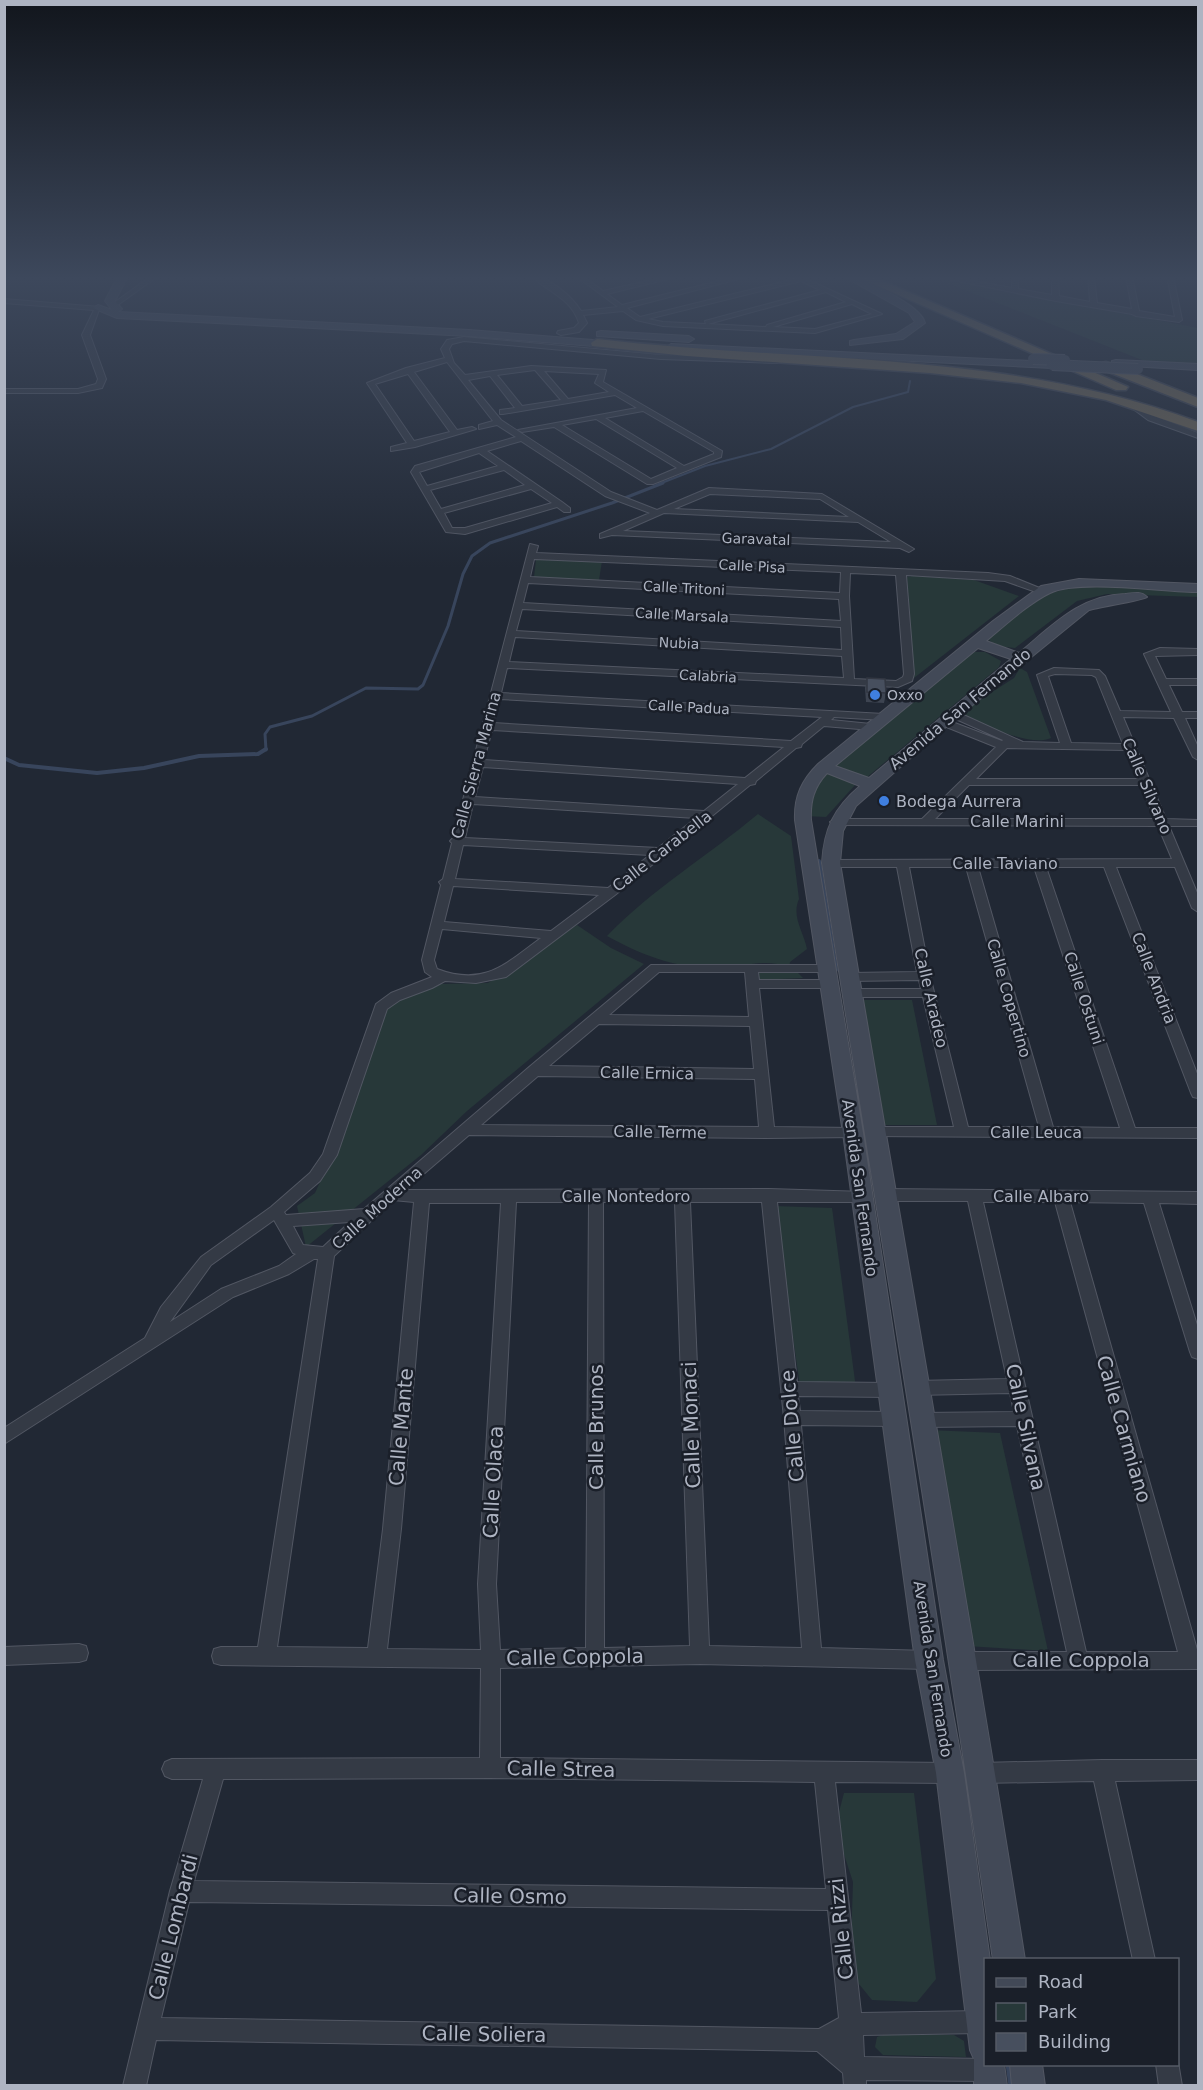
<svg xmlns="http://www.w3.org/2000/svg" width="1203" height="2090" viewBox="0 0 1203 2090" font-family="'DejaVu Sans',sans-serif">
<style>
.green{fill:#273839}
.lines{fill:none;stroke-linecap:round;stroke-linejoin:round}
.stream-far3{stroke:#38455c;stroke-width:2}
.stream-far2{stroke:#38455c;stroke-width:3}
.stream-far1{stroke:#38455c;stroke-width:4}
.stream{stroke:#38455c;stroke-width:5}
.street-casing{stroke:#525763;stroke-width:2}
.secondary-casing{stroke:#525763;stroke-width:2}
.highway-casing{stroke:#3f444f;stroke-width:3}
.street{fill:#343a45;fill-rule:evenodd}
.secondary{fill:#424957;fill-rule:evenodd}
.highway{fill:#6a6252;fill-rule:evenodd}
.secondary-bridge-casing{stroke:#525763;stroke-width:12;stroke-linecap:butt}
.secondary-bridge{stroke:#424957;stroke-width:10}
.wall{fill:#3d4451}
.building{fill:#474f5e;stroke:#323742;stroke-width:1.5}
.shop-dot{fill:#3f7fe0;stroke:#1a1f29;stroke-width:2}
.labels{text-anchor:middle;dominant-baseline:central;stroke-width:5;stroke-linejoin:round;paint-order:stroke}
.far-street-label{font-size:14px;fill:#aeb4c2;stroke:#1a1f29}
.far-poi-label{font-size:14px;fill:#aeb4c2;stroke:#1a1f29;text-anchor:start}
.street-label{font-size:16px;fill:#aeb4c2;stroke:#1a1f29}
.poi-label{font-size:16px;fill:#aeb4c2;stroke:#1a1f29;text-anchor:start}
.near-street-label{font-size:20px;fill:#aeb4c2;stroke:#1a1f29}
</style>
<rect width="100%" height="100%" fill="#212834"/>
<g class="green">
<path d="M929 276 1198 328V365L1147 362Z"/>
<path d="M540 558 602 561 599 580 534 577 536 560Z"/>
<path d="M913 576 974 580 1019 596 914 678 907 577Z"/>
<path d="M1091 586 1198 591V597L1107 594 1077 601 1015 648 996 646 989 640 990 635 1044 595 1066 589Z"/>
<path d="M969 652H985L1001 661 999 667 866 778 832 765Z"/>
<path d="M1020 668 1027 672 1051 738C1029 748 982 723 958 714L1014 678Z"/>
<path d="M824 771 856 784 826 817 804 816Z"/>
<path d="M758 814 791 836 799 899C791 917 804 932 807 949L790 962 789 968C766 956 737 969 712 968 672 967 642 955 607 936 651 890 709 855 758 814Z"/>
<path d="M577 925 611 948 644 964 467 1111 421 1155 306 1247 297 1206 315 1193 350 1116 378 1009 439 984 488 983Z"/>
<path d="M756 972H797L803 978 755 980Z"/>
<path d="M855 1000H912L937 1125H878Z"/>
<path d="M774 1206 832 1208 855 1381 853 1388 800 1386Z"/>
<path d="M928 1430 1000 1433 1048 1651 967 1646Z"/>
<path d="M844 1793H914L936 1979 917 2002 872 2000 850 1973 853 1882 835 1827Z"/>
<path d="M889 2033 954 2035 964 2041 966 2057 883 2055 875 2047 877 2037Z"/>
</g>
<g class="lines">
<path class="stream-far3" d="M659 484 705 466 771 449 853 407 908 392 910 381"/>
<path class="stream-far2" d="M266 750 265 734 270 727 312 716 366 688 418 689 423 685 448 626 463 574 472 556 490 543 612 503 663 483"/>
<g class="stream-far1">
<path d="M4 758 19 765 97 773 144 768 199 756 258 754 266 749"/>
<path d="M819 861 836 970"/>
</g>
<path class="stream" d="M1008 2064 1011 2086"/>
<g class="street-casing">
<g id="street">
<path d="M151 276H158L115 307H111V305Z"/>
<path d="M531 276C548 276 572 296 581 311L618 307 576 276H583L603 291 669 276H680L607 294 622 305 739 276H750L627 308 640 317 795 279 792 276H800L882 314 815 333 663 326 636 320 623 311 583 315 587 323 579 332 561 335 557 333 558 331 574 328 579 323C571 298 548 292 531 276ZM801 281 820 290 705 321 706 324 663 322 648 319ZM826 292 846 302 767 325 766 327 708 324ZM852 304 872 314 815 329 773 327Z"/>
<path d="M933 276H946L1012 288V276H1018V289L1052 295V276H1058L1059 296 1090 302 1088 276H1094L1097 303 1132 309 1126 276H1132L1139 311 1175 317 1167 276H1173L1182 320 1179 322 1136 316 1132 314 1056 301Z"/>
<path d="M4 299 100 307 90 335 106 379 102 388 78 393H4V389H78L96 384 98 379 82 335 94 310 4 303Z"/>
<path d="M464 337 661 355 780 359 781 361 777 363 661 359 464 341 452 344 449 349 454 363 465 375 531 366 606 370 603 382 722 451 721 457 653 484H647L554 427 522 432 518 430 637 408 615 395 503 414H500V410L515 408 490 376 468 380 501 420 611 492 657 510 709 488 822 494 914 549 909 552 900 548 612 535 600 538V534L650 513 605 496 521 441 487 451 562 502 570 508V512H564L557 507 465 534 446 532 411 472 415 466 516 437 497 425 479 429V425L493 421 447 362 414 372 457 430 472 427 476 429 415 447 391 451V447L407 443 367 383 406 368 445 358 441 349 447 340ZM535 370 561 400 522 406 497 375ZM544 371 599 374 595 383 609 392 568 399ZM408 374 450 432 414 441 375 384ZM643 411 714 452V454L684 466 605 418ZM596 419 677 468 651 479 562 425ZM479 453 498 466 427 486 419 472ZM504 470 525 485 441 509 430 490ZM531 489 552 503 465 528H452L444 513ZM710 494 820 499 849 517 674 509ZM664 513 858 522 891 542 623 531Z"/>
<path d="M1128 401H1134L1154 416 1198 433V438L1148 420 1128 405Z"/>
<path d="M530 544 538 546 536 553 988 573 1010 576 1047 591 1039 593 1005 581 906 575 914 674 912 681 898 687 507 668 501 693 884 714 889 717 884 720 834 717 831 720 871 724 876 727 871 730 824 726 802 744 801 747 796 748 756 781 755 784 750 785 615 895 506 977 476 983 445 981 432 988 400 1000 387 1009 337 1155 320 1181 284 1212 286 1215 364 1209 528 1068 651 965H833L834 968 828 972H758L759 980H830L836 984 830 988H759L774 1127 853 1128 858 1129 860 1133 858 1137 767 1138 469 1135 405 1190 769 1189 866 1192 868 1196 866 1200 861 1202H777L797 1382 889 1383 895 1385 897 1390 895 1395 889 1397 798 1396 800 1411 894 1412 900 1414 902 1419 900 1424 894 1426 801 1425 821 1648 929 1651 936 1653 939 1660 936 1667 929 1669 700 1664 500 1668V1758L950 1763 957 1766 960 1773 957 1780 950 1783 835 1782 861 2013 981 2011 986 2013V2031L981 2033 863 2035 864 2057 986 2059V2064H997L999 2070 996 2078 988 2081 866 2080V2086H844L843 2073 817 2051 156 2040 146 2086H123L170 1891 203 1779H172L165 1776 162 1769 165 1762 172 1759 480 1758 481 1668 221 1665 214 1663 212 1656 214 1649 221 1647H258L318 1259H314L289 1274 233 1297 4 1444V1428L145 1338 161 1307 201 1257 271 1207 310 1173 323 1154 376 1004 391 993 432 977 425 972 422 960 441 885 439 882 443 879 452 843 450 841 453 838ZM534 559 841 572 840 593 530 577ZM850 573 896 575 904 674 903 677 896 681 854 679 849 596ZM528 583 839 599 841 621 523 603ZM522 609 841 627 842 650 516 631ZM515 637 842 656 844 678 509 662ZM499 699 822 717 791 741 493 723ZM492 730 784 747 745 778 484 760ZM483 767 738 784 704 811 475 797ZM473 804 696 818 658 848 465 838ZM463 845 650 855 608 888 455 879ZM453 886 599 895 551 931 444 922ZM442 929 541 938C505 964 485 987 437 969L434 960ZM659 972H745L749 1017 609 1015ZM599 1024 750 1026 754 1069 549 1066ZM538 1076 755 1079 759 1127 481 1125ZM393 1200 414 1202 383 1529 368 1648 277 1647 334 1256ZM516 1202H589L586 1648 500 1650 496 1584ZM603 1202H675L690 1646 604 1648ZM690 1202H762L784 1418 802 1648 709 1646ZM429 1203H501L478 1584 481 1650 387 1649 401 1529ZM274 1220 293 1253 296 1254 279 1266 221 1289 170 1322 211 1265ZM350 1222 323 1247 303 1245 293 1226ZM490 1778 815 1782 826 1889 194 1881 223 1779ZM189 1902 828 1910 839 2018 819 2029 161 2018Z"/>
<path d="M1160 648 1198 649V655L1155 656 1166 679H1198V685H1169L1182 712H1198V718H1185L1198 747V760L1193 757 1174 718 1123 717 1166 819 1198 820V826H1169L1198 895V912L1192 908 1175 867H1116L1198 1076V1098L1193 1097 1191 1093 1104 867H1046L1135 1128H1198V1138L869 1136 867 1132 869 1128 874 1127H954L923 997H853L846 993 853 989H921L919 980 850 981 844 977 850 973 917 972 897 867H831L825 863 827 860 1172 859 1158 826 836 825 830 822 836 819H922L996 747 939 724V720H947L1002 741 1003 740 949 716V712H957L1023 742 1060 743 1037 675 1054 668 1099 670 1105 676 1120 711 1171 712 1144 654ZM1055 674 1092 675 1096 677 1123 744 1071 743 1048 676ZM1007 748 1126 750 1138 779H976ZM969 785H1141L1155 819H935ZM909 867H966L1039 1127H968L930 976ZM978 867H1034L1120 1128 1053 1127Z"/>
<path d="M884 1189 1198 1192V1204L1159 1203 1198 1328V1359L1192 1357 1190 1352 1144 1203 1070 1202 1198 1653V1669L964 1670 957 1668 954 1661 957 1654 964 1652H1067L1017 1426 922 1427 916 1425 914 1420 916 1415 922 1413 1014 1412 1010 1393 916 1395 910 1393 908 1388 910 1383 916 1381 1007 1379 968 1201H884L879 1199 877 1195 879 1191ZM983 1202H1055L1178 1652H1086Z"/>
<path d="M79 1644 86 1646 88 1653 86 1660 79 1662 4 1665V1647Z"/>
<path d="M1102 1760H1198V1780L1115 1781 1155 1960H1133L1094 1781 981 1783 974 1780 971 1773 974 1766 981 1763Z"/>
<path d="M1178 2062 1182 2086H1159L1156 2064H1178Z"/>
</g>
</g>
<g class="secondary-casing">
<g id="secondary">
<path d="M118 276H128L115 301 122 309 118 312 469 330 618 342 623 345 618 348 469 336 117 318 93 308 98 305 112 310 105 301Z"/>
<path d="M843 276C860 276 921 305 925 323L903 339 850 345V341L854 340 896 334 915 322 909 313Z"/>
<path d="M601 331 689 336 694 339 689 342 597 336V332Z"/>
<path d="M671 344 1052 362 1057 365 1052 368 667 349 666 347Z"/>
<path d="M1116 360 1198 364V370L1112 365V361Z"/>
<path d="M1079 579 1198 584V592C1163 592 1079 579 1050 593 1029 603 1004 626 986 641L1019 653C1052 626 1080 595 1125 594 1133 593 1141 591 1147 597 1144 600 1099 607 1089 610L948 725 856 806 843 831 840 863C901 1229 967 1593 1025 1960H993C941 1593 879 1229 822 863 824 829 834 808 860 786L827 773C814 787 810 801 811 820L863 1133 943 1660 964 1773 990 1960H986V2064H1004L1007 2086H974V2059L970 2050 936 1773 915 1660 843 1133 795 820C794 796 802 780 818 764L993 621 1041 586ZM978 648 1011 659 869 778 835 766Z"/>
<path d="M1010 2064H1042L1045 2086H1012Z"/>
</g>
</g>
<g class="highway-casing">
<g id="highway">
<path d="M855 276H871L1128 387 1126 390H1116Z"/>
<path d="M597 339C798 363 1007 350 1198 422V431L1106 400 1021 383 930 373 687 356 592 346 591 343Z"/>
<path d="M1106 362 1198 398V407L1101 369V363Z"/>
</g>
</g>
<use href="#street" class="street"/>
<use href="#secondary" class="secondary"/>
<use href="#highway" class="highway"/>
<g class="secondary-bridge-casing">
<g id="secondary-bridge">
<path d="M1033 359 1065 360"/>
<path d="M1052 365 1138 369"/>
</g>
</g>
<use href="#secondary-bridge" class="secondary-bridge"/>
</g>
<path class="wall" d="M867 678 886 693 884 703 866 702 865 688Z"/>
<path class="building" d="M867 678 885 679 886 693 867 692Z"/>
<linearGradient id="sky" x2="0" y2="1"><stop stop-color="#12161d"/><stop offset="0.49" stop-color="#3d485c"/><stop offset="1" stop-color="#3d485c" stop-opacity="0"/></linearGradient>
<rect width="1203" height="568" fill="url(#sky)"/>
<g class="shop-dot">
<circle cx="875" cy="695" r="6"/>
<circle cx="884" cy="801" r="6"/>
</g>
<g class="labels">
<g class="far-street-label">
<text transform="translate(756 539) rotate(2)">Garavatal</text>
<text transform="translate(752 566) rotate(3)">Calle Pisa</text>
<text transform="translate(684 588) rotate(3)">Calle Tritoni</text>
<text transform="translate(682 615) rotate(3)">Calle Marsala</text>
<text transform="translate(679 643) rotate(3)">Nubia</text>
<text transform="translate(708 676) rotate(3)">Calabria</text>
<text transform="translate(689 707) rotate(3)">Calle Padua</text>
</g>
<g class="far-poi-label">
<text x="887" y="695">Oxxo</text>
</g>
<g class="street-label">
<text transform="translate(960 709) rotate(-40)">Avenida San Fernando</text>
<text transform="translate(476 765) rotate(-75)">Calle Sierra Marina</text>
<text transform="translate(1147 786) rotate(67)">Calle Silvano</text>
<text x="1017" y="821">Calle Marini</text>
<text transform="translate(662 851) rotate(-38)">Calle Carabella</text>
<text x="1005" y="863">Calle Taviano</text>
<text transform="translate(1154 978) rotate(69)">Calle Andria</text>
<text transform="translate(931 998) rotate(77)">Calle Aradeo</text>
<text transform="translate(1009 998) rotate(74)">Calle Copertino</text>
<text transform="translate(1084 998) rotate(72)">Calle Ostuni</text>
<text transform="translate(647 1073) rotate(1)">Calle Ernica</text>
<text transform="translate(660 1132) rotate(1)">Calle Terme</text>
<text x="1036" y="1132">Calle Leuca</text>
<text transform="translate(860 1188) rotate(82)">Avenida San Fernando</text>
<text x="626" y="1196">Calle Nontedoro</text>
<text x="1041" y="1196">Calle Albaro</text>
<text transform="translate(377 1208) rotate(-42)">Calle Moderna</text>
<text transform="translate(933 1669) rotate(81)">Avenida San Fernando</text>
</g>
<g class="poi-label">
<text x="896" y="801">Bodega Aurrera</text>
</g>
<g class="near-street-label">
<text transform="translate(691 1425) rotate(-92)">Calle Monaci</text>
<text transform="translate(792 1426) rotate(-95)">Calle Dolce</text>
<text transform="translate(401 1427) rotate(-85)">Calle Mante</text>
<text transform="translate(596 1427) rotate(-90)">Calle Brunos</text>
<text transform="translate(1026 1427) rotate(78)">Calle Silvana</text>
<text transform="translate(1124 1429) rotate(74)">Calle Carmiano</text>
<text transform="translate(493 1482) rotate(-87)">Calle Olaca</text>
<text transform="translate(575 1657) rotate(-1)">Calle Coppola</text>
<text x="1081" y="1660">Calle Coppola</text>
<text transform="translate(561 1769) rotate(1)">Calle Strea</text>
<text transform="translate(510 1896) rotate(1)">Calle Osmo</text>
<text transform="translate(173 1927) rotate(-76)">Calle Lombardi</text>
<text transform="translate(841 1929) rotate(-96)">Calle Rizzi</text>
<text transform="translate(484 2034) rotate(1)">Calle Soliera</text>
</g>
</g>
<rect width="1203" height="2090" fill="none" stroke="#aeb4c2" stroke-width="12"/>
<rect x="984" y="1958" width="195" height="108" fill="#1a1f29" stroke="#555b66" stroke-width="1.5"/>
<rect x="996" y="1978" width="30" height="9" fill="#424957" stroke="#555b66" stroke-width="1.5"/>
<text x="1038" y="1988" font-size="18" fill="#aeb4c2">Road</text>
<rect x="996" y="2003" width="30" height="18" fill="#273839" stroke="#555b66" stroke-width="1.5"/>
<text x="1038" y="2018" font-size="18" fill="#aeb4c2">Park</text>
<rect x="996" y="2033" width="30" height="18" fill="#474f5e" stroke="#555b66" stroke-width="1.5"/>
<text x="1038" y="2048" font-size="18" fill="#aeb4c2">Building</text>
</svg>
